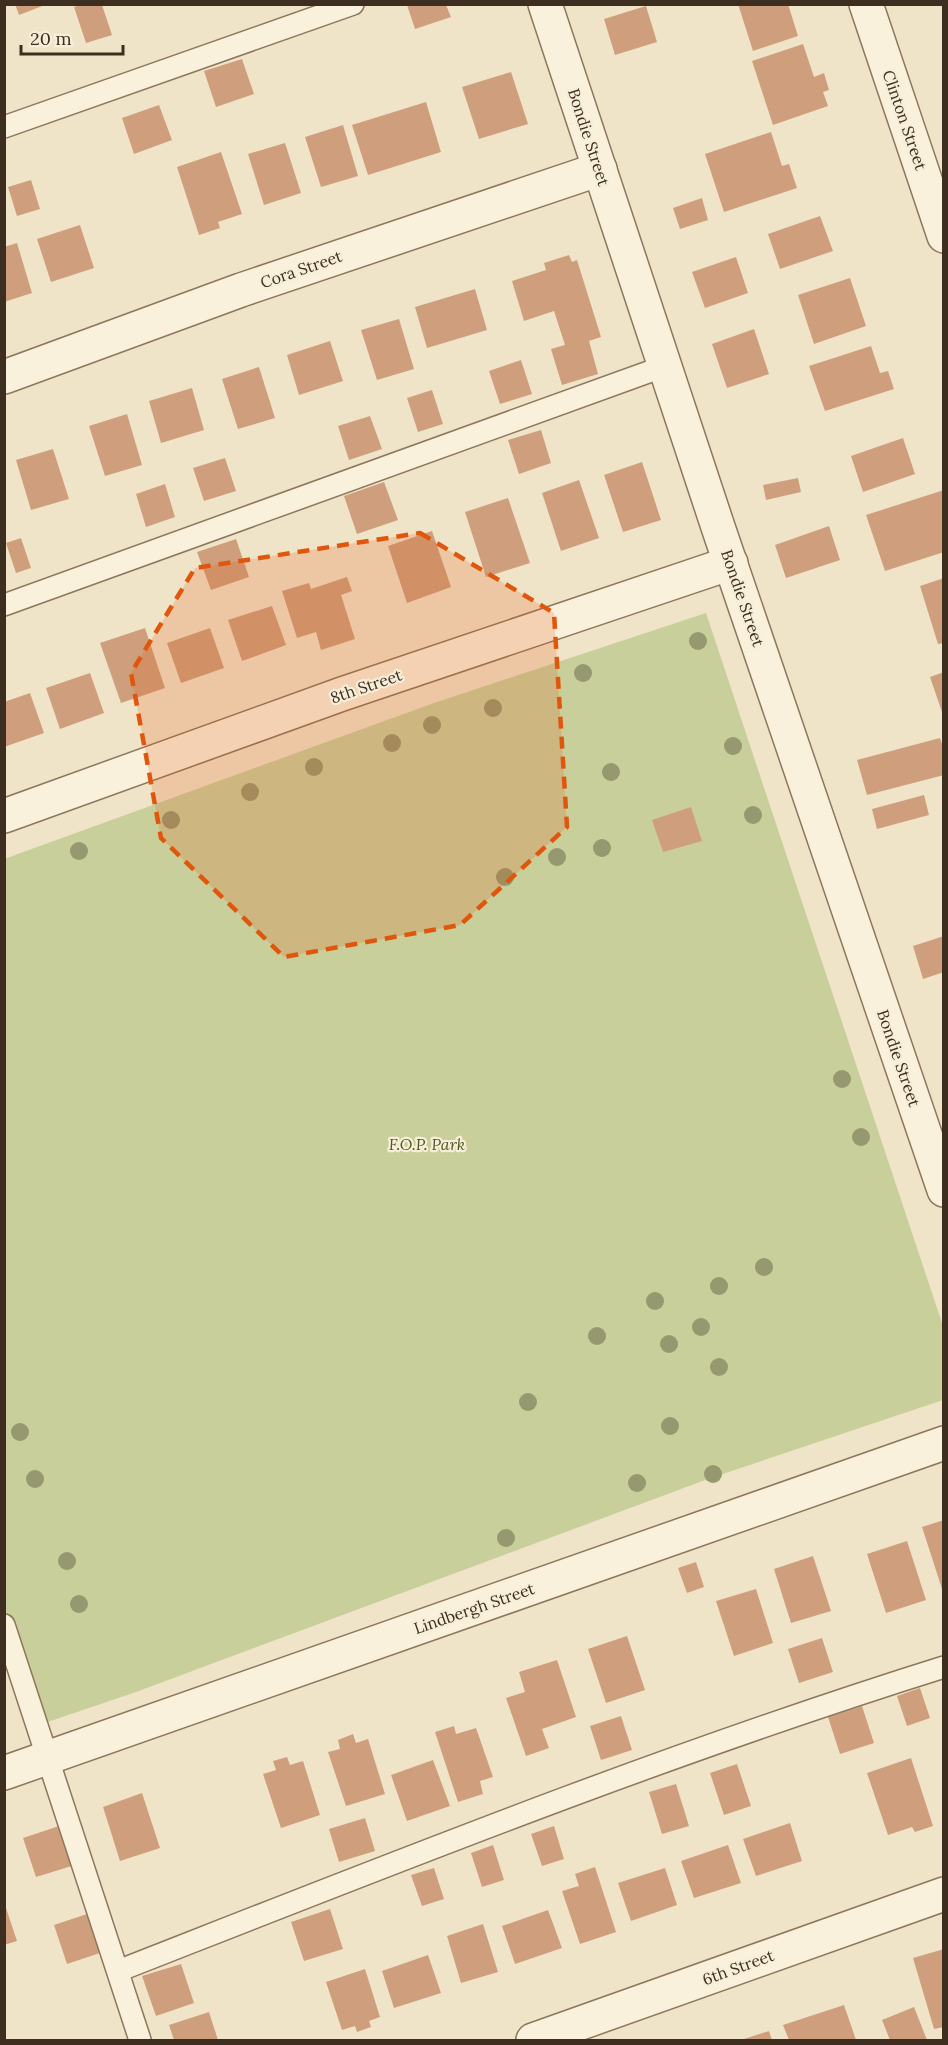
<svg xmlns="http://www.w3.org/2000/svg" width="948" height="2045" viewBox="0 0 948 2045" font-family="Lora,serif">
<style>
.green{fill:#c9cf9b}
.building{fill:#cf9f7d}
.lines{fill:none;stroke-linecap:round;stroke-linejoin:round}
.service-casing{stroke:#8d765c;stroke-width:24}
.minor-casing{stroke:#8d765c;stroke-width:36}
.service{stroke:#faf1dc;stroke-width:21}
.minor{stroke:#faf1dc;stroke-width:33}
.tree{fill:#96986f}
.marked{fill:#df570d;fill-opacity:0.2;stroke:#df570d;stroke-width:4.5;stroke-dasharray:12 8;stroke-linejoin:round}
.labels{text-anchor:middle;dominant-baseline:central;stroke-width:4.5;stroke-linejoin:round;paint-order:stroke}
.street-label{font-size:16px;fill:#3d2e20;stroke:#f7eed8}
.park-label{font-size:16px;font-style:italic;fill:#4d5a26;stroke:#f7eed8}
</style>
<rect width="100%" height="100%" fill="#f0e4c8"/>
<path class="green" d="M706 613 943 1326V1400L708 1479 136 1692 27 1729 4 1661V859L434 703Z"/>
<g class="building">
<path d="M15 4H45V5L19 15Z"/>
<path d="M738 4H788L798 36 753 51Z"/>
<path d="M81 5H102L112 35 86 43 74 7Z"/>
<path d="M407 5H446L451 17 415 29Z"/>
<path d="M646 6 657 42 615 55 604 19Z"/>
<path d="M803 44 814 77 824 73 829 90 823 92 828 106 773 125 752 61Z"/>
<path d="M242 59 254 94 216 107 204 71Z"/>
<path d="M511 72 528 124 479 139 462 87Z"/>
<path d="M426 102 441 152 368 175 352 125Z"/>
<path d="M159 105 172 140 134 154 122 118Z"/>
<path d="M343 125 358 176 321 187 305 137Z"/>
<path d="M771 132 782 166 789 164 797 188 724 212 705 154Z"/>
<path d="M285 143 301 193 264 205 248 154Z"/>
<path d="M221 152 242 214 218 222 220 228 199 235 177 167Z"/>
<path d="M31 180 40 209 17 216 8 187Z"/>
<path d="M702 198 708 220 680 229 673 208Z"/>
<path d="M820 216 833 251 780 269 768 234Z"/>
<path d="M80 225 94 268 51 282 37 239Z"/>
<path d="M17 243 32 293 4 302V247Z"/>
<path d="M569 255 572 262 577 260 601 337 589 341 598 374 562 385 551 349 565 345 554 311 524 321 512 281 546 270 544 263Z"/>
<path d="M736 257 748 293 705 308 692 272Z"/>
<path d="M850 278 866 326 814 344 798 295Z"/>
<path d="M475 289 487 330 427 348 415 307Z"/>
<path d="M399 319 414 369 377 380 361 330Z"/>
<path d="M754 329 769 374 727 388 712 344Z"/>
<path d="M330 341 343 381 299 395 287 355Z"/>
<path d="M871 346 880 373 888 371 894 389 825 411 809 366Z"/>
<path d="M521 360 532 394 500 404 489 371Z"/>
<path d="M259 367 275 418 238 429 222 379Z"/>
<path d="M192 388 204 430 161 443 149 401Z"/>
<path d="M432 390 443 424 418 432 407 398Z"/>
<path d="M127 414 142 465 105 476 89 426Z"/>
<path d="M370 416 382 449 349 460 338 426Z"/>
<path d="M541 430 551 463 519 474 508 440Z"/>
<path d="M903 438 915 474 863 492 851 456Z"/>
<path d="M53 449 69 499 31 510 16 460Z"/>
<path d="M225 458 236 491 204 501 193 468Z"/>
<path d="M642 462 661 520 623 532 604 475Z"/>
<path d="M798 478 801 492 766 500 763 485Z"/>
<path d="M579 480 599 538 561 551 542 493Z"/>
<path d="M384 482 398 520 357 534 344 496Z"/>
<path d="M165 484 175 517 146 527 136 494Z"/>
<path d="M944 490V552L885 571 866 515Z"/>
<path d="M508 498 530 563 486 577 465 512Z"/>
<path d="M829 526 840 560 786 578 775 545Z"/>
<path d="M432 531 451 587 407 603 388 546Z"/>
<path d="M21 538 31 568 16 573 6 543Z"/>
<path d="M236 539 249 577 211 590 197 552Z"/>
<path d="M347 577 352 591 341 595 355 639 321 650 316 632 297 638 282 591 309 583 311 589Z"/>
<path d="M944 578V643L938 644 920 586Z"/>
<path d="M272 606 286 645 242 661 228 620Z"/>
<path d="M145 628 165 688 121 703 100 643Z"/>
<path d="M210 628 224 668 181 683 167 643Z"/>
<path d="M944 672V715H943L930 677Z"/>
<path d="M90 673 104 713 60 729 46 688Z"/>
<path d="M30 693 44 733 4 747V702Z"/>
<path d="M940 738 944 750V775L867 795 857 760Z"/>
<path d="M924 795 929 815 877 829 872 809Z"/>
<path d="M691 807 702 841 663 852 652 820Z"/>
<path d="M944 936V972L923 979 913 946Z"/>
<path d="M944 1520V1592H943L922 1527Z"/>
<path d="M907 1541 926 1600 886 1613 867 1554Z"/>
<path d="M813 1556 831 1611 791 1623 774 1569Z"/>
<path d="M696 1562 704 1587 687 1593 678 1568Z"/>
<path d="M756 1589 773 1643 734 1656 716 1601Z"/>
<path d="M627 1636 645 1690 606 1703 588 1649Z"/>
<path d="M822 1638 833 1672 799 1683 788 1649Z"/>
<path d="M557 1660 576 1717 542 1729 549 1748 526 1756 506 1698 525 1692 519 1672Z"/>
<path d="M920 1688 930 1718 907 1726 897 1696Z"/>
<path d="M862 1706 874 1743 840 1754 828 1717Z"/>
<path d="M621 1716 632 1750 601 1760 590 1726Z"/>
<path d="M454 1726 456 1734 476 1728 493 1777 480 1781 483 1794 458 1802 435 1732Z"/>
<path d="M353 1734 356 1743 368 1739 385 1794 346 1806 328 1752 340 1749 338 1740Z"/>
<path d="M287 1757 290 1765 303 1761 320 1815 281 1828 263 1774 276 1770 273 1761Z"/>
<path d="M911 1758 933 1826 915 1832 912 1827 888 1835 867 1773Z"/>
<path d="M433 1760 450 1806 407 1821 391 1775Z"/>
<path d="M737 1764 751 1806 724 1815 710 1773Z"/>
<path d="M676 1784 689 1826 662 1834 649 1792Z"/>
<path d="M142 1793 160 1848 120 1861 103 1807Z"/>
<path d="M365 1818 375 1851 339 1862 329 1829Z"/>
<path d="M790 1823 802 1861 756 1876 743 1839Z"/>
<path d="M62 1825 75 1865 36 1877 23 1838Z"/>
<path d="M554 1826 564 1859 542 1866 531 1834Z"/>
<path d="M493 1845 504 1880 482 1887 471 1853Z"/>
<path d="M728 1845 741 1883 694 1898 681 1861Z"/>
<path d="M595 1867 616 1932 580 1944 562 1891 579 1886 575 1874Z"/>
<path d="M434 1868 444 1899 422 1906 411 1875Z"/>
<path d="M665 1868 677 1905 631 1921 618 1883Z"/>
<path d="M4 1902 17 1941 4 1945Z"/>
<path d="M330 1909 343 1949 304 1961 291 1922Z"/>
<path d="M548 1910 562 1948 515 1964 502 1926Z"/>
<path d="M93 1912 106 1951 67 1964 54 1925Z"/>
<path d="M483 1924 498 1972 461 1983 447 1936Z"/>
<path d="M944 1949V2027L934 2029 913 1958Z"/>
<path d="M428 1955 441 1993 394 2008 382 1971Z"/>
<path d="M181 1964 194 2003 156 2016 142 1976Z"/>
<path d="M365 1969 380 2017 369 2021 371 2027 357 2032 355 2026 342 2030 326 1982Z"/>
<path d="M844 2005 856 2040H789L783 2025Z"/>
<path d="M914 2007 927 2040H890L882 2020Z"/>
<path d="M209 2012 218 2040H174L169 2025Z"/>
<path d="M769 2031 772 2040H741Z"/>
</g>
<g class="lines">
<g class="service-casing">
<g id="service">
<path d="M4 127 353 4"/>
<path d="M4 605 665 366"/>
<path d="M4 1625 140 2040"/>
<path d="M118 1971C391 1864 663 1755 944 1667"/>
</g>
</g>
<g class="minor-casing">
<g id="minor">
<path d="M545 4 718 527 944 1190"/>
<path d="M866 4 944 236"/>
<path d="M4 377 241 290 600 169"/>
<path d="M4 816 342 694 731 563"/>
<path d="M4 1773 944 1443"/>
<path d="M533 2040 944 1894"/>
</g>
</g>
<use href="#service" class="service"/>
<use href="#minor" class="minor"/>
</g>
<g class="tree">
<circle cx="698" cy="641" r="9"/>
<circle cx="583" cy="673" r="9"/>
<circle cx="493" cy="708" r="9"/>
<circle cx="432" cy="725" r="9"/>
<circle cx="392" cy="743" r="9"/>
<circle cx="733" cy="746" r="9"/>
<circle cx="314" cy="767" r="9"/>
<circle cx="611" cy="772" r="9"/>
<circle cx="250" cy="792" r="9"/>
<circle cx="753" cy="815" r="9"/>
<circle cx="171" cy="820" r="9"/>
<circle cx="602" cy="848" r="9"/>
<circle cx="79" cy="851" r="9"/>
<circle cx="557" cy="857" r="9"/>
<circle cx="505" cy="877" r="9"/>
<circle cx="842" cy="1079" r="9"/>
<circle cx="861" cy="1137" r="9"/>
<circle cx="764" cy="1267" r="9"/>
<circle cx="719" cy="1286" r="9"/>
<circle cx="655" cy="1301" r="9"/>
<circle cx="701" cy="1327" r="9"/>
<circle cx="597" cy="1336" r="9"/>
<circle cx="669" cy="1344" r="9"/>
<circle cx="719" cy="1367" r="9"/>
<circle cx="528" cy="1402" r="9"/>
<circle cx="670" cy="1426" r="9"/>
<circle cx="20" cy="1432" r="9"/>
<circle cx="713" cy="1474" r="9"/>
<circle cx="35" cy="1479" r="9"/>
<circle cx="637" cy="1483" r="9"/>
<circle cx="506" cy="1538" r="9"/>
<circle cx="67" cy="1561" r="9"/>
<circle cx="79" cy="1604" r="9"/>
</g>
<path class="marked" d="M420 533 554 613 567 827 460 925 284 957 161 838 131 673 195 568Z"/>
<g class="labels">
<g class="street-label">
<text transform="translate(905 120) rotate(71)">Clinton Street</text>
<text transform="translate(589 137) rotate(72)">Bondie Street</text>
<text transform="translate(301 269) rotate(-19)">Cora Street</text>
<text transform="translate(743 598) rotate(71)">Bondie Street</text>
<text transform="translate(366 686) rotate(-19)">8th Street</text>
<text transform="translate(899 1058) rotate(71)">Bondie Street</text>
<text transform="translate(474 1608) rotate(-19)">Lindbergh Street</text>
<text transform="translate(738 1967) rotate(-20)">6th Street</text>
</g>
<g class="park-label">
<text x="427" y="1144">F.O.P. Park</text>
</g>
</g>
<rect width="948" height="2045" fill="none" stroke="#3d2e20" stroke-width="12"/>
<path d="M21 45v9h102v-9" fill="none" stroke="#3d2e20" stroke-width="3"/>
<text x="30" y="45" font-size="18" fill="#3d2e20" stroke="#f7eed8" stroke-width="4.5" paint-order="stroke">20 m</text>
</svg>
